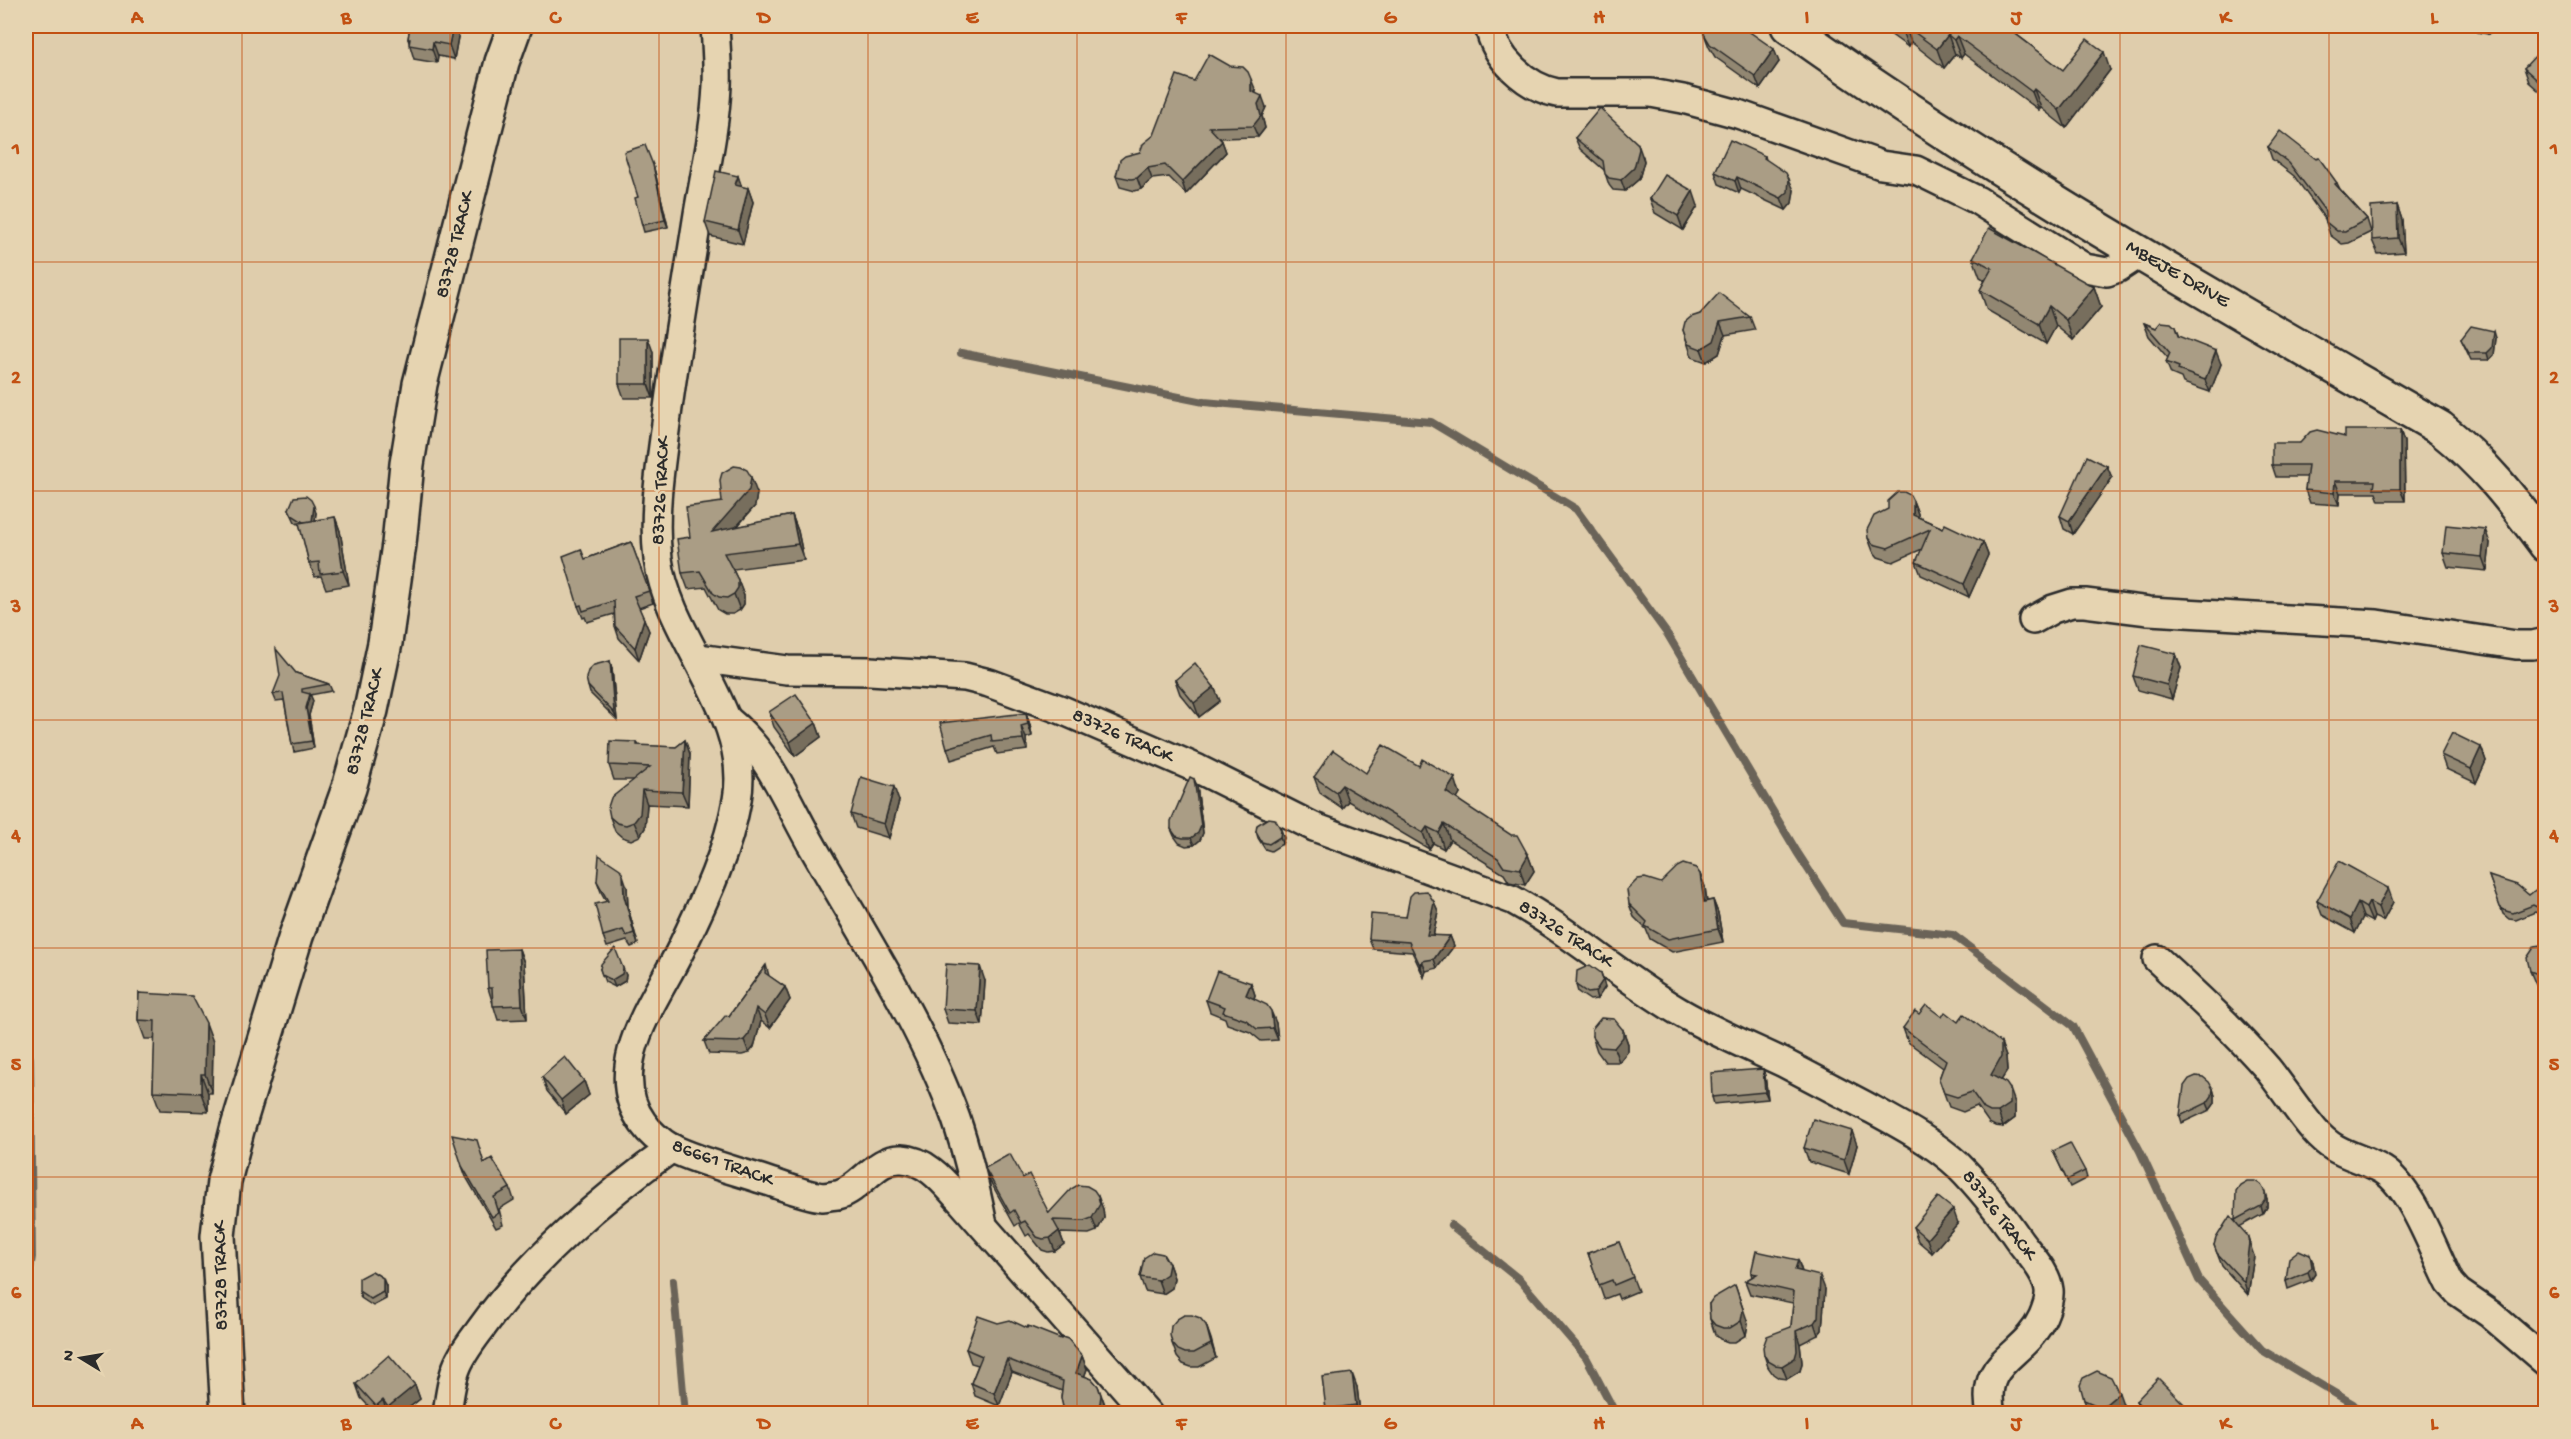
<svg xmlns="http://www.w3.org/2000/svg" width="2571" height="1439" viewBox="0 0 2571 1439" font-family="'Gochi Hand',sans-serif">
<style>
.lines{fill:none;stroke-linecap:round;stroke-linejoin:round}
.stream{stroke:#6b6459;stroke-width:8}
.street-casing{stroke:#2b2b2b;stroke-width:32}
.secondary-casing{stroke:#2b2b2b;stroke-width:38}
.street{stroke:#e6d4b1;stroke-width:27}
.secondary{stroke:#e6d4b1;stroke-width:33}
.wall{fill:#928772;stroke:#2b2b2b;stroke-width:1.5}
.shaded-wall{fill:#776e5d;stroke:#2b2b2b;stroke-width:1.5}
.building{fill:#aa9d85;stroke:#2b2b2b;stroke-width:1.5}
.grid{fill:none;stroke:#c25012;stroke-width:1.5;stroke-opacity:0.55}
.labels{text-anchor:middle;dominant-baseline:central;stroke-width:5;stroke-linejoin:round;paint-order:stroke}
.street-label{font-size:20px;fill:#2b2b2b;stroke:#e6d4b1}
.neatline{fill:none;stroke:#c25012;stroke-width:2}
.grid-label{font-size:20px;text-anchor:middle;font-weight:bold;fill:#c25012}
</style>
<rect width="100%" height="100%" fill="#dfcdac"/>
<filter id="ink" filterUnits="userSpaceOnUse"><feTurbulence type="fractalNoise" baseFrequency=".0167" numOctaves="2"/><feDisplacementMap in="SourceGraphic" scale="12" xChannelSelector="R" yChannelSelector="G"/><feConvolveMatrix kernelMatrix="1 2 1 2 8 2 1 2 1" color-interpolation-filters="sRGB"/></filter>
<g filter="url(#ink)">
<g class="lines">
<g class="stream">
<path d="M961 353 1204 402 1431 422 1576 509 1668 635 1797 852 1843 923 1953 935 2073 1026 2140 1151 2199 1280 2262 1350 2353 1404 2362 1414"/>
<path d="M26 1046 30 1059 32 1257 26 1294"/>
<path d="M1451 1225 1520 1280 1586 1357 1616 1414"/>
<path d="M673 1281 685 1414"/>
</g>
<g class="street-casing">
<g id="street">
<path d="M715 26C716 45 718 66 717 86 715 129 705 172 698 214 688 278 677 343 668 408 662 457 652 510 658 559 669 641 753 715 737 800 728 852 704 901 681 949 657 999 602 1067 643 1123 650 1133 661 1142 671 1148 700 1162 734 1170 764 1180 783 1186 804 1195 823 1197 824 1197 836 1195 838 1195 861 1189 876 1157 902 1159 928 1160 946 1185 962 1202L1148 1414"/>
<path d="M1489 26C1495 58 1526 87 1557 93H1651L1683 99 1738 114 1881 165 1916 170 1977 200 2085 268 2107 272 2118 268 2141 253"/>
<path d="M2033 620 2053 609 2072 603H2085L2149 611 2377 624 2516 645H2533L2546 642"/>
<path d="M698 658 787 670 870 671 965 677 989 683 1062 710 1198 769 1314 827 1513 900C1571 932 1621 977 1678 1011 1712 1031 1748 1046 1784 1063 1811 1077 1837 1091 1864 1105 1897 1123 1932 1141 1959 1166 1981 1188 2001 1214 2019 1240 2029 1254 2047 1272 2049 1290 2050 1299 2046 1309 2043 1316 2024 1359 1979 1358 1991 1414"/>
<path d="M729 721C771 755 787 803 814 849 864 937 922 1024 956 1119 968 1154 976 1190 983 1225"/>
<path d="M2157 959C2195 994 2233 1029 2267 1068 2283 1088 2297 1110 2314 1130 2337 1157 2356 1154 2383 1170 2412 1188 2434 1252 2450 1283L2458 1292 2490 1314 2546 1362"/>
<path d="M447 1414C449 1399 451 1382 456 1369 461 1355 471 1342 480 1330 528 1262 604 1196 672 1148"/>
</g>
</g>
<g class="secondary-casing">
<g id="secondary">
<path d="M1788 26C1995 175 2219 300 2440 428 2485 464 2512 499 2546 545"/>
<path d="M228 1414 218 1236 224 1181 237 1130 296 936 349 788 371 710 385 643 399 544 407 464 420 384 502 62 515 26"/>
</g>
</g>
<use href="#street" class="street"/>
<use href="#secondary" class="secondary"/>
</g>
<g class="wall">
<path d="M410 26H460L454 59 438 56 437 63 414 59 408 39Z"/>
<path d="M1879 26H2005L2063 70H2110L2066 128 2041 108 2039 110 1964 54 1961 58 1955 54 1944 68 1911 42 1908 47Z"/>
<path d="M2472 26H2494L2493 30 2488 34 2477 32Z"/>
<path d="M1704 34 1779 62 1760 89 1715 57 1709 47Z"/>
<path d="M2546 61V97L2529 82 2524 68Z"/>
<path d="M1256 91 1255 93 1266 107 1262 116 1265 128 1258 137 1220 138 1222 141 1226 152 1186 194 1169 177 1152 179 1141 189 1135 191 1120 187 1116 176 1140 152 1154 135Z"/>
<path d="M1575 138 1643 156 1644 161 1639 179 1625 191 1613 190 1609 185 1604 170 1580 149Z"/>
<path d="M2268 147 2337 183 2340 189 2367 219 2371 232 2349 243 2342 244 2330 235 2325 219 2294 176 2272 159Z"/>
<path d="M1765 156 1766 160 1794 190 1792 203 1786 210 1741 189 1739 193 1719 184 1715 172Z"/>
<path d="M655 172 668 227 644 232 642 225 638 197Z"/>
<path d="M738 176 741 187 748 188 753 202 743 244 710 236 705 222Z"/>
<path d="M1650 199 1698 206 1683 230 1655 213Z"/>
<path d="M2397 205 2402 220 2404 252 2378 254 2372 240Z"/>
<path d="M1973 258 2094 287 2101 307 2073 340 2056 326 2046 344 1987 310 1980 290 1985 280 1980 277Z"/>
<path d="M1700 314 1750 317 1755 330 1725 335 1719 354 1706 362 1692 357 1683 330Z"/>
<path d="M2144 323 2156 328 2175 327 2179 337 2221 364 2210 392 2183 383 2181 378 2171 374 2166 362 2168 358 2149 336Z"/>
<path d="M2496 338 2494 355 2489 360H2471L2461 339Z"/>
<path d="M653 352V398H624L619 384Z"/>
<path d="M2400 430 2404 442 2405 501H2379L2376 493H2340L2339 505 2310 503 2305 490 2307 477H2276L2272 465 2300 443Z"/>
<path d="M2107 466 2112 478 2073 534 2064 529 2060 516Z"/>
<path d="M757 493 755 506 737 527 792 515 798 531 804 560 733 569 744 596V604L740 610 733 614H725L718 610 706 587 688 589 682 573 690 537 722 502Z"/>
<path d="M1913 501 1918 514V517L1943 528 1983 542 1988 555 1969 597 1921 575 1916 562 1922 549 1893 562 1878 557 1873 551 1868 538Z"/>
<path d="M289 509 316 513 315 520 335 517 340 531 349 585 326 589 321 576 315 577 309 563 300 525 295 522Z"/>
<path d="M631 542 653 603 639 608 649 631 639 660 619 638 615 626 614 614 587 622 585 617 583 618 578 606 585 559Z"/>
<path d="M2490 543 2487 571 2448 567 2443 553Z"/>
<path d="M2176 654 2181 668 2172 699 2138 690 2133 676Z"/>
<path d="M610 661 612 669 617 720 590 693 588 686Z"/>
<path d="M296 673 329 684 332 691 310 695 313 701 309 715 314 748 294 752 292 744 284 700 276 701 273 694Z"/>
<path d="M1175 680 1214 687 1220 701 1199 717 1180 694Z"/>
<path d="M769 712 816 723 821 737 795 756 774 727Z"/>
<path d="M1026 713 1030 725 1032 736 1026 738 1027 750 997 754 994 747 951 760 947 748Z"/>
<path d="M685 740 690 754 688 806 647 804 645 828 640 836 631 840 622 837 615 831 610 817 634 780H614L609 765 637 742 639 746 676 747Z"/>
<path d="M2481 747 2486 761 2476 783 2446 769 2441 755Z"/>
<path d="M1366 773 1460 794 1457 799 1528 855 1534 871 1525 885 1509 882 1504 874 1450 840 1444 849 1433 843 1429 849 1348 801 1342 808 1320 793 1314 777Z"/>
<path d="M1194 779 1197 786 1203 833 1200 840 1194 845 1186 846 1179 843 1174 836 1171 829Z"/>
<path d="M899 801 889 838 856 828 851 814Z"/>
<path d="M1281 830 1284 838 1282 844 1271 851 1265 849 1258 838 1256 831Z"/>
<path d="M1700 874 1705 887 1707 901 1713 900 1718 913 1723 942 1672 952 1650 939 1646 929 1634 917 1629 904 1661 883Z"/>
<path d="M2489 876 2529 895 2546 888V916H2544L2535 912 2516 920 2509 919 2503 914Z"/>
<path d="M597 881 627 887 628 908 638 944 631 947 627 941 607 947 603 936 606 901 601 892Z"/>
<path d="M2317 901 2393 902 2383 921 2374 917 2372 922 2363 917 2355 933 2322 915Z"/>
<path d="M1434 902 1438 911 1433 936H1450L1454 946 1437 968 1426 971 1424 977 1412 952 1373 949 1369 939 1406 917Z"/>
<path d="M2546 946V989L2536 985 2530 971Z"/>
<path d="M519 949 524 963 527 1019 498 1020 488 988Z"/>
<path d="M766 965 769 976 785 987 790 1000 770 1028 761 1021 754 1047 749 1053 742 1055 709 1054 704 1041 729 1016Z"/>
<path d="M600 969 626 975 625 981 615 987 605 982Z"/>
<path d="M1601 973 1605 987 1597 999 1590 1000 1578 992 1576 985Z"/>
<path d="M985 981 982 1025 948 1023 943 1009Z"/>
<path d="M1251 983 1255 995 1254 999 1276 1023 1278 1040 1261 1041 1250 1032 1227 1024 1225 1018 1210 1012 1206 1000Z"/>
<path d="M139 993 213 1042 212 1093H208V1112L160 1110 153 1091 155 1039H145L138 1020Z"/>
<path d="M1919 1014 1942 1017 1958 1022 2001 1043 2006 1057 2007 1071 2001 1080 2015 1103V1118L2003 1127 1995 1126 1989 1123 1977 1106 1963 1112 1949 1107 1939 1079 1943 1068 1908 1042 1903 1028Z"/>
<path d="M1623 1030 1628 1044V1051L1619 1062H1605L1597 1051 1592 1036Z"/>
<path d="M1763 1069 1765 1076 1768 1099 1714 1104 1712 1097Z"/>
<path d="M542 1077 584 1081 589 1095 566 1114 547 1091Z"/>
<path d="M2213 1089 2215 1096V1103L2210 1110 2182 1123 2180 1116Z"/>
<path d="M1857 1145 1849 1174 1809 1162 1804 1148Z"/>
<path d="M2053 1151 2085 1171 2087 1178 2070 1187Z"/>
<path d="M484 1162 510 1188 514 1200 499 1209 503 1225 496 1228 466 1177 462 1166Z"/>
<path d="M985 1168 1023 1178 1049 1213 1103 1209 1104 1218 1097 1231 1089 1234 1060 1233 1064 1244 1055 1251 1048 1252 1042 1250 1029 1234 1026 1236 1019 1223 1015 1226 990 1181Z"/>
<path d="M2267 1199V1207L2263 1214 2239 1227 2254 1256 2248 1295 2222 1266 2214 1245 2237 1224 2235 1220Z"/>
<path d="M1958 1223 1932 1253 1918 1241 1913 1227Z"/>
<path d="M1619 1242 1638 1291 1619 1299 1617 1294 1604 1299 1588 1253Z"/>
<path d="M1798 1260 1802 1272 1825 1289 1822 1330 1818 1335 1800 1344 1802 1363 1800 1371 1787 1379 1779 1378 1773 1374 1768 1367 1764 1355 1791 1327 1793 1303 1750 1294 1745 1281 1752 1277 1751 1273Z"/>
<path d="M2313 1262 2315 1274 2311 1280 2288 1289 2286 1281Z"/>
<path d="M1169 1264 1174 1278 1172 1288 1163 1294 1145 1291 1140 1277Z"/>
<path d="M386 1286V1299L373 1306 361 1298 359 1291Z"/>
<path d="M1709 1304 1748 1323 1746 1335 1735 1342H1728L1720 1339 1715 1334 1710 1319Z"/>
<path d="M1206 1325 1216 1358 1199 1367H1191L1183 1364 1177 1357 1172 1343Z"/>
<path d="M966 1349 1082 1356 1087 1369 1084 1377 1103 1399 1106 1408 1105 1413H1066L1061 1398 1062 1391 1012 1372 999 1406 975 1396 971 1383 978 1365 971 1363Z"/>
<path d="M356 1384 415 1385 420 1399 402 1413H375L361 1398Z"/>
<path d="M1357 1387 1360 1413H1328L1326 1409Z"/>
<path d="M2084 1400 2124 1407 2116 1413H2089Z"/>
<path d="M2136 1401 2193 1413H2140Z"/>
</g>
<g class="shaded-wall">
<path d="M453 26H460L454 59 449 45Z"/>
<path d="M1903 26H1905L1911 42 1908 47 1901 28Z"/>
<path d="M2487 26H2494L2493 30 2488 34 2486 27Z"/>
<path d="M1948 35 1955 54 1944 68 1937 49Z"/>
<path d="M1957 36 1964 54 1961 58 1954 40Z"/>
<path d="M433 42 438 56 437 63 432 49Z"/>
<path d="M1774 49 1779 62 1760 89 1755 76Z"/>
<path d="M2104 52 2110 70 2066 128 2059 110Z"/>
<path d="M1251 79 1256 91 1255 102 1251 91Z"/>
<path d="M2034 89 2041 108 2039 110 2032 92Z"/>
<path d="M1262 96 1266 107 1262 116 1265 128 1258 137 1253 126 1258 104Z"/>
<path d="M1222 141 1226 152 1186 194 1182 182Z"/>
<path d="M1638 144 1644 161 1639 179 1625 191 1621 180Z"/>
<path d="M653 165 655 172 668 227 665 220Z"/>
<path d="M1148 168 1152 179 1141 189 1137 178Z"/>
<path d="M738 176 743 190 735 185Z"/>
<path d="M1737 177 1741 189 1739 193 1735 181Z"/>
<path d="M1789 179 1794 190 1792 203 1786 210 1781 198Z"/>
<path d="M748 188 753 202 743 244 738 230Z"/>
<path d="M1693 191 1698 206 1683 230 1678 216Z"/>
<path d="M2397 205 2402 220 2404 252 2398 238Z"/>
<path d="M2094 287 2101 307 2073 340 2066 320Z"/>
<path d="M2049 306 2056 326 2046 344 2039 324Z"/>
<path d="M1720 322 1725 335 1719 354 1706 362 1701 349Z"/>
<path d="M2494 331 2496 338 2494 355 2489 360 2487 353Z"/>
<path d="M648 338 653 352V398L648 384Z"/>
<path d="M2216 351 2221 364 2210 392 2205 380Z"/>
<path d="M2400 430 2404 442 2405 501 2400 489Z"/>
<path d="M2107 466 2112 478 2073 534 2069 521Z"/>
<path d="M751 477 757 493 755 506 717 548 712 532Z"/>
<path d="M2335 481 2340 493 2339 505 2334 493Z"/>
<path d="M1913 501 1918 514V528L1913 515Z"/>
<path d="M314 506 316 513 313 535 311 528Z"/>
<path d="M792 515 798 531 804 560 798 544Z"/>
<path d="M335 517 340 531 349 585 343 571Z"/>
<path d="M2485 529 2490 543 2487 571 2482 557Z"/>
<path d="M1983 542 1988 555 1969 597 1964 584Z"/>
<path d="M738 580 744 596V604L740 610 734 594Z"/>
<path d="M644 619 649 631 639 660 635 648Z"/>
<path d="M2176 654 2181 668 2172 699 2167 685Z"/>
<path d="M610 661 612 669 617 720 614 713Z"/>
<path d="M1214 687 1220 701 1199 717 1194 703Z"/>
<path d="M310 694 313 701 309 715 314 748 312 741 306 708Z"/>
<path d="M1026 713 1030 725 1032 736 1028 724Z"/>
<path d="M816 723 821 737 795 756 790 742Z"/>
<path d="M1021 726 1026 738 1027 750 1023 739Z"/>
<path d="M685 740 690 754 688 806 682 792Z"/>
<path d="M2481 747 2486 761 2476 783 2471 769Z"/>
<path d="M1455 778 1460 794 1452 808 1446 792Z"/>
<path d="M1194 779 1197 786 1203 833 1200 840 1194 845 1191 838Z"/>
<path d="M1342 785 1348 801 1342 808 1336 792Z"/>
<path d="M894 787 899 801 889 838 884 824Z"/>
<path d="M642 790 647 804 645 828 640 836 634 822Z"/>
<path d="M1444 824 1450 840 1444 849 1439 833Z"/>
<path d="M1427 827 1433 843 1429 849 1423 833Z"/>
<path d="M1281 830 1284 838 1282 844 1280 837Z"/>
<path d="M1528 855 1534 871 1525 885 1520 869Z"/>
<path d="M1700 874 1705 887 1708 915 1704 902Z"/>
<path d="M623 875 627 887 628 908 638 944 634 933 624 896Z"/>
<path d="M2388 888 2393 902 2383 921 2378 907Z"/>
<path d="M1713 900 1718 913 1723 942 1718 929Z"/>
<path d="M1434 902 1438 911 1431 945 1427 935Z"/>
<path d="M2369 902 2374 917 2372 922 2366 908Z"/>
<path d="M2358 903 2363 917 2355 933 2350 919Z"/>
<path d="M1450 936 1454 946 1437 968 1434 959Z"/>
<path d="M519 949 524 963 527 1019 522 1005Z"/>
<path d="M1422 961 1426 971 1424 977 1421 967Z"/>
<path d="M980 966 985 981 982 1025 977 1011Z"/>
<path d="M623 968 626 975 625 981 615 987 612 980Z"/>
<path d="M1601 973 1605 987 1597 999 1595 992Z"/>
<path d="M1251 983 1255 995 1251 1007 1246 995Z"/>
<path d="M785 987 790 1000 770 1028 765 1015Z"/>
<path d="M756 1008 761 1021 754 1047 749 1053 744 1040Z"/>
<path d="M1271 1011 1276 1023 1278 1040 1273 1028Z"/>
<path d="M206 1023 213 1042 212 1093 205 1074Z"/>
<path d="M1623 1030 1628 1044V1051L1619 1062 1614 1048Z"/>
<path d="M2001 1043 2006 1057 2007 1071 1996 1089 1991 1075Z"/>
<path d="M1763 1069 1765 1076 1768 1099 1765 1092Z"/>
<path d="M201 1074 208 1093V1112L201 1093Z"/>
<path d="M584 1081 589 1095 566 1114 561 1100Z"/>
<path d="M2010 1089 2015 1103V1118L2003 1127 1998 1112Z"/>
<path d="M2213 1089 2215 1096V1103L2210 1110 2207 1103Z"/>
<path d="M1852 1131 1857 1145 1849 1174 1844 1160Z"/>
<path d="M2265 1192 2267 1199V1207L2263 1214 2261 1206Z"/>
<path d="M1098 1196 1103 1209 1104 1218 1097 1231 1092 1218Z"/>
<path d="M1953 1209 1958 1223 1932 1253 1927 1239Z"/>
<path d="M1059 1231 1064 1244 1055 1251 1050 1238Z"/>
<path d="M2247 1235 2254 1256 2248 1295 2244 1282Z"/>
<path d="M2310 1255 2313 1262 2315 1274 2311 1280 2308 1272Z"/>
<path d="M1798 1260 1802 1272 1795 1270Z"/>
<path d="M1169 1264 1174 1278 1172 1288 1163 1294 1158 1280Z"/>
<path d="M1820 1276 1825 1289 1822 1330 1818 1335 1814 1323Z"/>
<path d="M383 1278 386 1286V1299L383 1292Z"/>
<path d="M1735 1285 1748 1323 1746 1335 1741 1321Z"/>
<path d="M1206 1325 1211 1339 1216 1358 1211 1344Z"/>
<path d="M1796 1331 1800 1344 1802 1363 1800 1371 1787 1379 1782 1366Z"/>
<path d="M1082 1356 1087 1369 1081 1386 1076 1373Z"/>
<path d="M1007 1359 1012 1372 999 1406 994 1393Z"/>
<path d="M1352 1373 1357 1387 1360 1413H1359L1356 1405Z"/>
<path d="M415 1385 420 1399 402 1413H391L388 1407Z"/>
<path d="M1098 1386 1106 1408 1105 1413H1096L1095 1411Z"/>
<path d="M2119 1393 2124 1407 2116 1413H2109L2106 1404Z"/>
<path d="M383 1400 387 1413H379L376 1406Z"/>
</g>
<g class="building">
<path d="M410 26H453L449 45 433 42 432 49 409 45 410 39H408Z"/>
<path d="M1706 26H1725L1732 29 1735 26H1741L1774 49 1755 76 1710 44 1704 34 1705 27Z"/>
<path d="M1906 26H2005L2063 70 2087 39 2104 52 2059 110 2034 89 2032 92 1957 36 1954 40 1948 35 1937 49Z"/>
<path d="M1209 54 1230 66 1243 67 1248 72 1251 79V91L1262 96 1258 104 1261 116 1253 126 1209 127 1222 141 1182 182 1165 165 1148 168 1137 178 1131 179 1116 176 1120 160 1125 156 1140 152 1143 144 1154 135 1177 75 1194 81Z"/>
<path d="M2537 54 2546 61V88L2524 68Z"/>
<path d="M1600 108 1638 144 1639 149 1634 168 1621 180 1609 178 1605 174 1603 161 1575 138Z"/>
<path d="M2280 131 2316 159 2319 158 2337 183 2335 184 2367 219 2345 231H2337L2326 222 2325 211 2289 163 2268 147Z"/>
<path d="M1730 140 1765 156 1764 158 1786 173 1789 179 1788 192 1781 198 1737 177 1735 181 1715 172Z"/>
<path d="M645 145 653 165 665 220 642 225 635 198 638 197 624 152Z"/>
<path d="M716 171 738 176 735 185 748 188 738 230 705 222Z"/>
<path d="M1665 175 1693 191 1678 216 1650 199Z"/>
<path d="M2397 205 2398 238 2372 240 2371 207Z"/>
<path d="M1989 228 2094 287 2066 320 2049 306 2039 324 1980 290 1992 268 1973 258Z"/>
<path d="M1719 293 1750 317 1720 322 1714 341 1701 349 1688 344 1683 330 1685 322 1691 317 1700 314Z"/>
<path d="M2161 322 2171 323 2175 327 2178 336 2216 351 2205 380 2178 370 2179 367 2166 362 2170 353 2144 323 2156 328Z"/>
<path d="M2471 326 2494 331 2492 348 2487 353H2469L2461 339Z"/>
<rect x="619" y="338" width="29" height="46"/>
<path d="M2317 430 2345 437V430H2400V489H2374L2375 481H2335L2334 493 2305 490 2308 465H2272V443H2300L2310 432Z"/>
<path d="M2087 456 2107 466 2069 521 2060 516Z"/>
<path d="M734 466 741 467 747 470 751 477 749 490 712 532 792 515 798 544 724 553 738 580V588L734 594 727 598 719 597 713 593 700 571 682 573 677 539 690 537 686 507 722 502 720 480 722 473Z"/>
<path d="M1898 492H1904L1910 495 1913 501V515L1943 528 1945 524 1983 542 1964 584 1916 562 1930 529 1888 548 1873 544 1868 538 1867 530 1874 516 1888 509V501Z"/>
<path d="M306 496 311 500 314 506 312 521 303 522 292 515 289 509 294 497Z"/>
<path d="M335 517 343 571 320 574 319 562 309 563 299 523Z"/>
<path d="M2446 525 2485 529 2482 557 2443 553Z"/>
<path d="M631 542 649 591 634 596 644 619 635 648 615 626 614 601 583 611 581 605 578 606 563 556 581 549 585 559Z"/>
<path d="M2141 645 2176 654 2167 685 2133 676Z"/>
<path d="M276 649 296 673 329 684 302 689V692L310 694 306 708 312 741 292 744 283 693 273 694 280 676Z"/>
<path d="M610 661 614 713 588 686 586 678 588 671 594 665Z"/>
<path d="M1195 663 1214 687 1194 703 1175 680Z"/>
<path d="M796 694 816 723 790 742 769 712Z"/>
<path d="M1026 713 1028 724 1021 726 1023 739 992 742 991 735 947 748 940 723Z"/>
<path d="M2452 733 2481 747 2471 769 2441 755Z"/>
<path d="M685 740 682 792 642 790 640 814 634 822 626 825 617 823 610 817 608 807 611 798 650 767 609 765 610 741 637 742V745L676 747Z"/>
<path d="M1383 745 1419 766 1422 759 1455 778 1446 792 1511 835H1517L1528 855 1520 869 1503 866 1498 858 1444 824 1439 833 1427 827 1423 833 1342 785 1336 792 1314 777 1333 750 1366 773Z"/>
<path d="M861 777 894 787 884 824 851 814Z"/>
<path d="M1190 777 1194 779 1201 826 1198 833 1191 838H1183L1176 836 1171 829V821Z"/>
<path d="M1268 818 1275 819 1281 830 1280 837 1269 844 1262 842 1256 831 1257 825Z"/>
<path d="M599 855 620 869 623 875 624 896 634 933 626 936 623 930 603 936 595 904 608 901 597 881Z"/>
<path d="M2339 861 2388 888 2378 907 2369 902 2366 908 2358 903 2350 919 2317 901Z"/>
<path d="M1683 864 1696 868 1700 874 1704 902 1713 900 1718 929 1668 939 1645 926 1647 922 1629 904 1627 890 1638 879 1645 878 1661 883 1677 867Z"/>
<path d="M2489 876 2517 885 2529 895 2539 887 2546 888V909H2541L2533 905 2513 913 2506 911 2500 907Z"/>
<path d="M1427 891 1434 902 1427 935 1450 936 1434 959 1422 961 1421 967 1409 942 1369 939 1371 914 1406 917 1410 896 1414 892Z"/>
<path d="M2542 945 2546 946V975L2543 976 2530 971 2527 958 2535 946Z"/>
<path d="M615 948 623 968 622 974 612 980 602 975 600 969 601 964Z"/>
<path d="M519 949 522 1005 493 1006 492 988H488L486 950Z"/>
<path d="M946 964 980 966 977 1011 943 1009Z"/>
<path d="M766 965 765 973 785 987 765 1015 756 1008 749 1034 744 1040 738 1042 704 1041 726 1015 729 1016Z"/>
<path d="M1590 965 1601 973 1603 980 1595 992 1588 993 1576 985 1577 971Z"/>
<path d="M1217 971 1251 983 1246 995 1267 1005 1271 1011 1273 1028 1257 1029 1246 1020 1223 1012 1225 1007 1206 1000Z"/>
<path d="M139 993 192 996 206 1023 205 1074H201V1093L153 1091 155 1021 138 1020Z"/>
<path d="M1926 1005 1942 1017 1945 1012 1958 1022 1964 1014 2001 1043V1057L1991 1075 2006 1083 2010 1089V1104L1998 1112H1990L1984 1109 1972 1092 1957 1097 1944 1093 1939 1079 1946 1060 1903 1028 1915 1011 1919 1014Z"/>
<path d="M1601 1018 1614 1019 1623 1030V1037L1614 1048 1600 1047 1592 1036V1029Z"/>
<path d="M565 1057 584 1081 561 1100 542 1077Z"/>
<path d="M1763 1069 1765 1092 1712 1097 1711 1073Z"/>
<path d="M2196 1076 2203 1077 2209 1082 2213 1089 2212 1096 2207 1103 2180 1116 2184 1086 2189 1079Z"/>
<path d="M1813 1119 1852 1131 1844 1160 1804 1148Z"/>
<path d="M452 1135 477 1140 484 1163 492 1158 510 1188 494 1197 499 1213 492 1217 462 1166Z"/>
<path d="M2070 1143 2085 1171 2067 1180 2053 1151Z"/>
<path d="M1010 1154 1023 1178 1029 1174 1049 1213 1071 1189 1078 1185 1087 1186 1094 1190 1098 1196 1100 1204 1092 1218 1084 1221 1053 1220 1059 1231 1050 1238 1043 1239 1037 1237 1025 1221 1021 1223 1014 1210 1010 1213 985 1168Z"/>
<path d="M2247 1181H2255L2261 1185 2265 1192V1200L2261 1206 2235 1220 2236 1191 2240 1185Z"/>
<path d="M1938 1197 1953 1209 1927 1239 1913 1227Z"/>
<path d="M2230 1216 2247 1235 2249 1243 2244 1282 2217 1253 2214 1245 2216 1238Z"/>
<path d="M1619 1242 1633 1277 1614 1285 1612 1280 1599 1285 1588 1253Z"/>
<path d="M2299 1250 2310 1255 2312 1267 2308 1272 2286 1281 2289 1258Z"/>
<path d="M1756 1251 1798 1260 1795 1270 1820 1276 1818 1317 1814 1323 1796 1331 1797 1351 1795 1358 1782 1366 1775 1365 1768 1361 1764 1355 1763 1347 1767 1336 1791 1327 1794 1292 1745 1281 1757 1274 1751 1273Z"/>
<path d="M1153 1252 1163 1254 1169 1264 1167 1274 1158 1280 1140 1277 1144 1258Z"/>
<path d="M372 1271 383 1278V1292L371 1299 359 1291V1278Z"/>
<path d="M1735 1285 1743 1309 1741 1321 1730 1328H1723L1715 1325 1710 1319 1709 1304 1713 1298Z"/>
<path d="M1184 1315H1192L1200 1318 1206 1325 1211 1344 1194 1353H1185L1178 1350 1172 1343 1170 1335 1171 1326 1177 1319Z"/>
<path d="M978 1316 998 1323 1010 1320 1027 1328 1028 1326 1061 1339 1062 1337 1068 1339 1082 1356 1076 1373 1092 1379 1098 1386 1101 1395 1100 1403 1095 1411 1091 1413H1070L1063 1407 1061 1398 1063 1381 1007 1359 994 1393 971 1383 982 1356 966 1349Z"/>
<path d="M389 1355 415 1385 388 1407 383 1400 376 1406 356 1384Z"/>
<path d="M2097 1371 2111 1377 2119 1393 2106 1404 2098 1406 2084 1400 2080 1385 2083 1378Z"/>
<path d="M1352 1373 1356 1405 1326 1409 1322 1377Z"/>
<path d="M2158 1378 2193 1413H2148L2136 1401Z"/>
</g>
</g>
<path class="grid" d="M242 26V1414M450 26V1414M659 26V1414M868 26V1414M1077 26V1414M1286 26V1414M1494 26V1414M1703 26V1414M1912 26V1414M2120 26V1414M2329 26V1414M26 262H2546M26 491H2546M26 720H2546M26 948H2546M26 1177H2546"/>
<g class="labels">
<g class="street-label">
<text transform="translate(456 245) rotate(-76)">83728 TRACK</text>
<text transform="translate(2177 275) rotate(30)">MBEJE DRIVE</text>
<text transform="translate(662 491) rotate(-87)">83726 TRACK</text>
<text transform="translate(366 722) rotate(-76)">83728 TRACK</text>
<text transform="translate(1122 737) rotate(24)">83726 TRACK</text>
<text transform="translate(1565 935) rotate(33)">83726 TRACK</text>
<text transform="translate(722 1164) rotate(20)">86661 TRACK</text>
<text transform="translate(1998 1216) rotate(52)">83726 TRACK</text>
<text transform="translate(222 1276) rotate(-91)">83728 TRACK</text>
</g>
</g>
<rect width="2571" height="1439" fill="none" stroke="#e6d4b1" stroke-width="66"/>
<g transform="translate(81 1358) rotate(281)" stroke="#e6d4b1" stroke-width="4.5" paint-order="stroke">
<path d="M0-4.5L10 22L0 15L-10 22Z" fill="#2b2b2b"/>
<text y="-9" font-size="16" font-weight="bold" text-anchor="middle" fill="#2b2b2b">N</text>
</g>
<rect x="33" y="33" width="2505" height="1373" class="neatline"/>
<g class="grid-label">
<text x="137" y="23">A</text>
<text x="346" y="23">B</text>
<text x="555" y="23">C</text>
<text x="764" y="23">D</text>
<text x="972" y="23">E</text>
<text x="1181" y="23">F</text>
<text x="1390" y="23">G</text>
<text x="1599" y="23">H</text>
<text x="1807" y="23">I</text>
<text x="2016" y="23">J</text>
<text x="2225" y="23">K</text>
<text x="2434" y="23">L</text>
<text x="16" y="154">1</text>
<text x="2554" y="154">1</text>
<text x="16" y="383">2</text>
<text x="2554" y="383">2</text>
<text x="16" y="612">3</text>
<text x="2554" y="612">3</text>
<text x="16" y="841">4</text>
<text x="2554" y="841">4</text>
<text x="16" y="1070">5</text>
<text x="2554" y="1070">5</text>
<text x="16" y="1298">6</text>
<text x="2554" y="1298">6</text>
<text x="137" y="1429">A</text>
<text x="346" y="1429">B</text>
<text x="555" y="1429">C</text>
<text x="764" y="1429">D</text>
<text x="972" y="1429">E</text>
<text x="1181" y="1429">F</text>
<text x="1390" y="1429">G</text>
<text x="1599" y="1429">H</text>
<text x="1807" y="1429">I</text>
<text x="2016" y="1429">J</text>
<text x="2225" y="1429">K</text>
<text x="2434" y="1429">L</text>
</g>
</svg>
